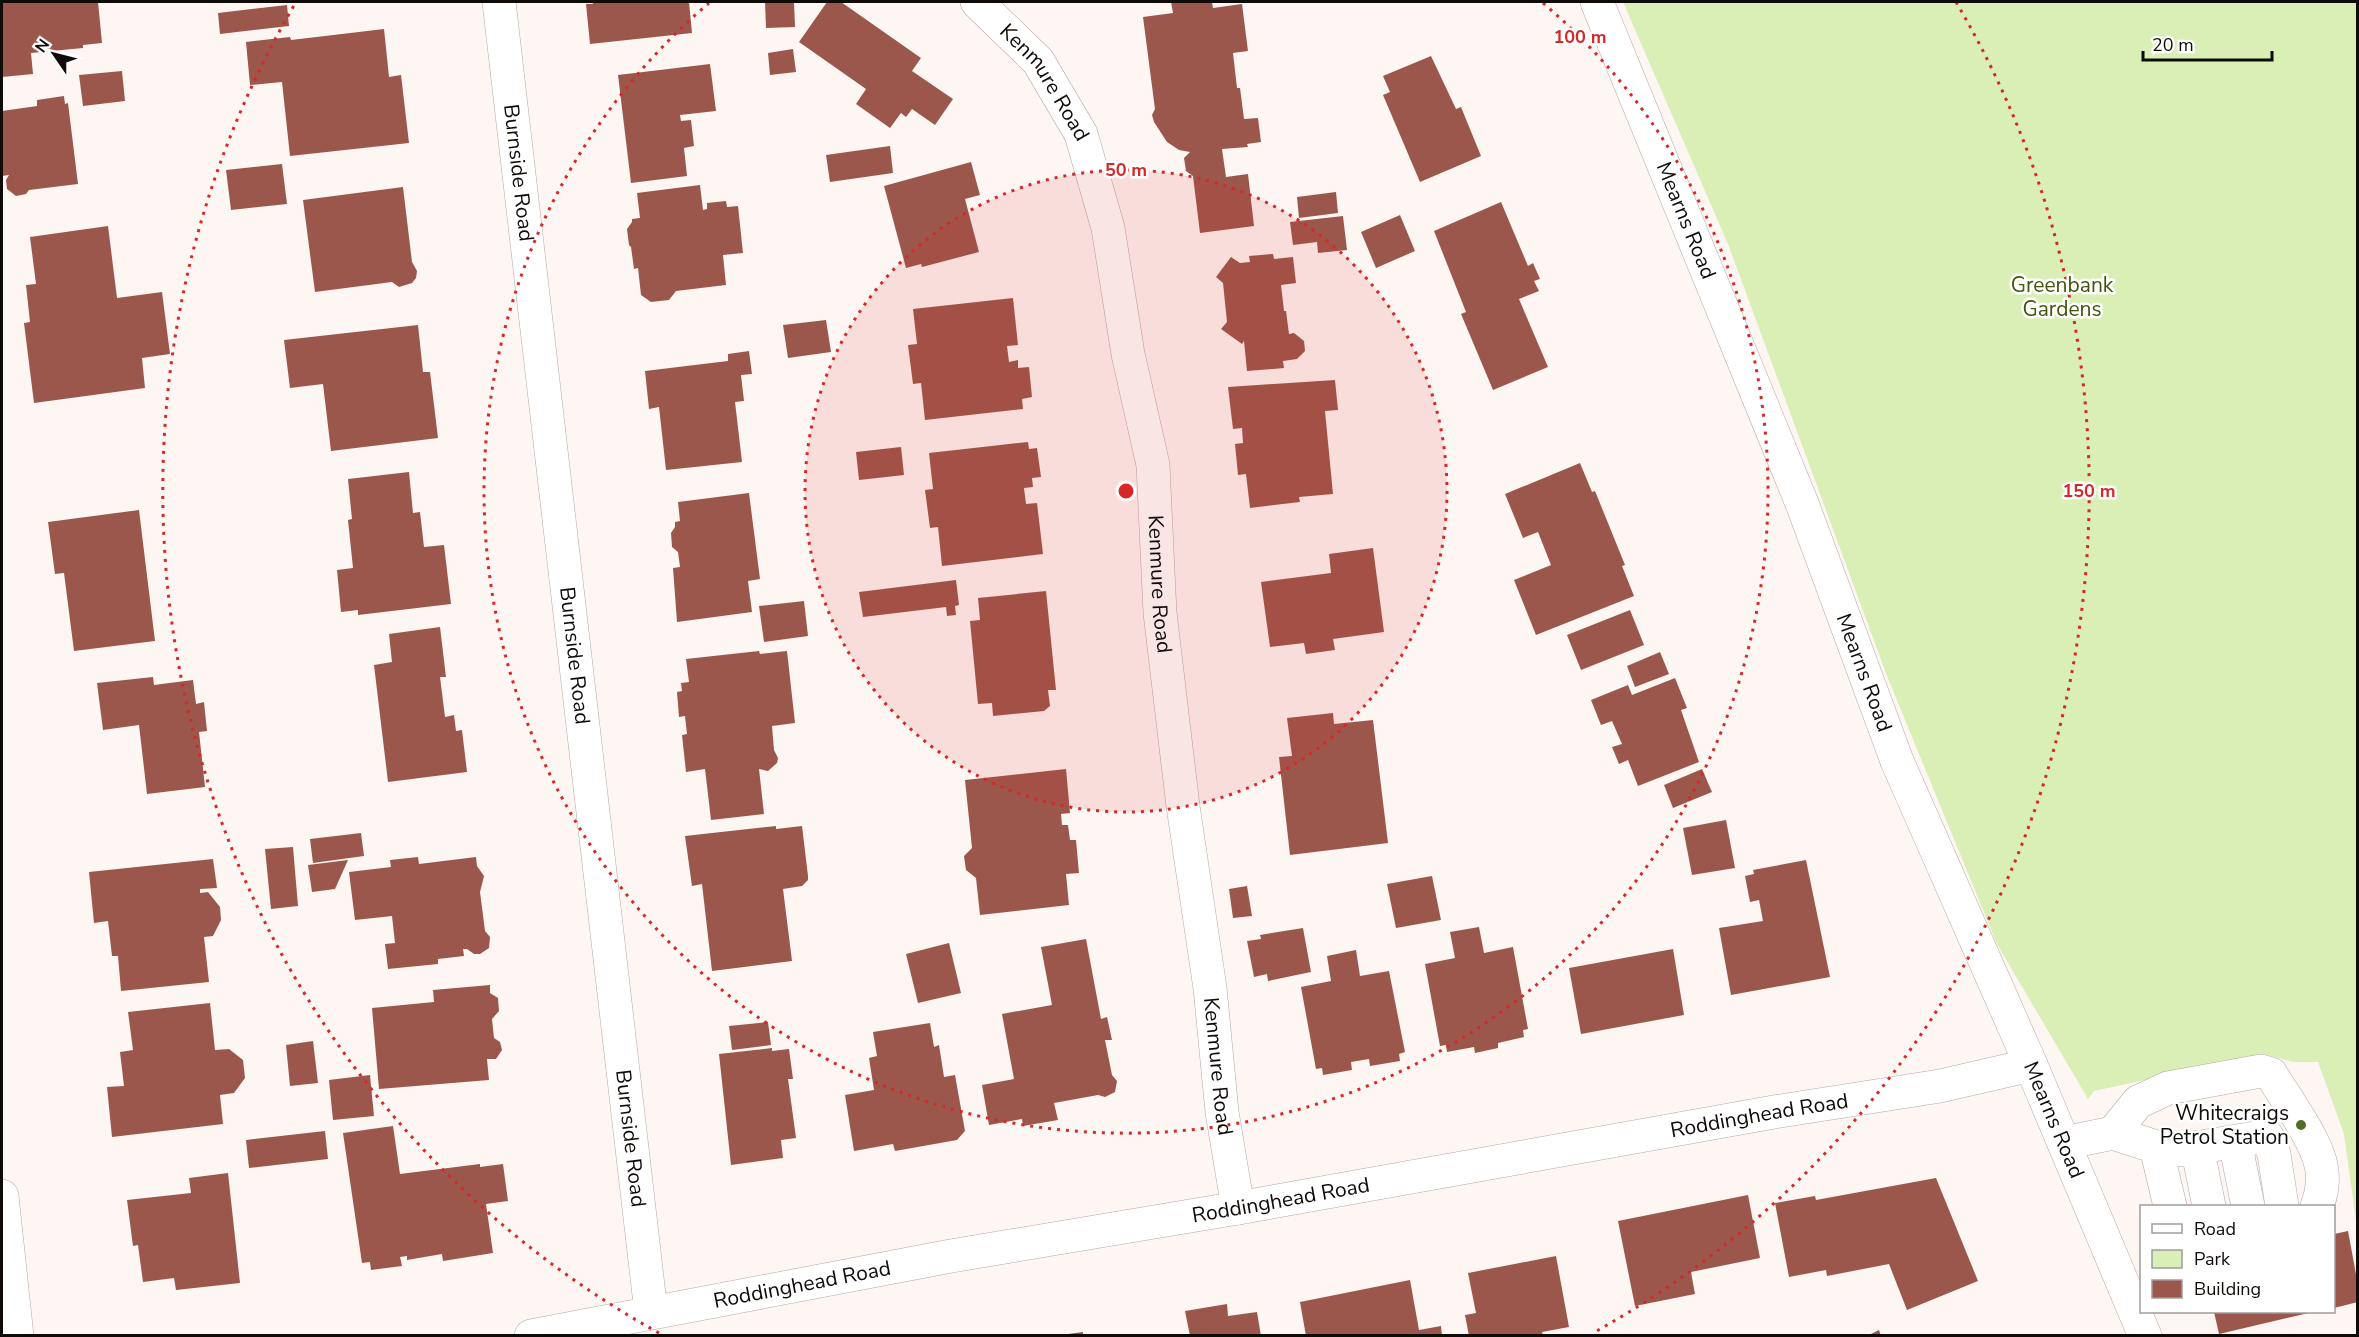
<svg xmlns="http://www.w3.org/2000/svg" width="2359" height="1337" viewBox="0 0 2359 1337" font-family="'Nunito Sans',sans-serif">
<style>
.green{fill:#d9efb5}
.building{fill:#9c574c}
.lines{fill:none;stroke-linecap:round;stroke-linejoin:round}
.minor-casing{stroke:#b5a9a3;stroke-width:34}
.minor{stroke:#fff;stroke-width:33}
.ring{fill:none;stroke:#d62828;stroke-width:3;stroke-dasharray:3 6}
.poi-dot{fill:#506f25;stroke:#fff;stroke-width:2}
.labels{text-anchor:middle;dominant-baseline:central;stroke-width:5;stroke-linejoin:round;paint-order:stroke}
.street-label{font-size:21px;fill:#0f0b09;stroke:#fff}
.park-label{font-size:21px;fill:#41550b;stroke:#fff}
.poi-label{font-size:21px;fill:#0f0b09;stroke:#fff;text-anchor:end}
.centre{fill:#d62828;stroke:#fff;stroke-width:3}
.ring-label{font-size:18px;text-anchor:middle;font-weight:bold;fill:#d62828;stroke:#fff;stroke-width:5;stroke-linejoin:round;paint-order:stroke}
</style>
<rect width="100%" height="100%" fill="#fef6f3"/>
<path class="green" d="M1623 2H2357V1228L2344 1134 2318 1062H2293L2264 1054 2094 1091 2088 1099 1997 944 1887 676 1728 244Z"/>
<g class="building">
<path d="M2 2H98L102 43 83 45V48L31 53 33 74 2 77Z"/>
<path d="M592 2H689L692 33 590 44 586 4H593Z"/>
<path d="M765 2H794L795 27 766 28Z"/>
<path d="M827 2H841L921 58 912 71 953 99 935 125 912 109 906 117 901 113 890 128 856 104 866 89 799 42Z"/>
<path d="M1171 2H1212L1213 8 1242 4 1248 51 1233 53 1237 88H1240L1244 119 1258 118 1261 142 1247 144 1248 147 1222 149 1226 177 1248 174 1254 226 1200 233 1193 176 1186 171 1184 158 1190 152 1179 150 1167 142 1154 122 1152 115 1155 109 1143 17 1173 13Z"/>
<path d="M287 5 289 26 220 34 218 13Z"/>
<path d="M384 29 389 77 401 75 409 143 290 156 282 82 250 85 246 42 290 37 291 40Z"/>
<path d="M793 49 796 72 770 75 768 53Z"/>
<path d="M1431 56 1456 109 1461 107 1481 156 1420 182 1383 95 1390 92 1383 76Z"/>
<path d="M710 64 716 111 680 115 681 121 691 120 694 146 684 148 687 176 631 183 618 75Z"/>
<path d="M122 71 125 101 83 106 79 75Z"/>
<path d="M64 96 65 104 68 103 78 184 29 190 26 194 16 196 7 189 6 180 9 175 2 176V111L37 106V100Z"/>
<path d="M890 146 893 173 830 182 826 155Z"/>
<path d="M971 162 980 195 965 199 979 252 922 267 921 264 906 268 884 186Z"/>
<path d="M282 164 287 204 231 210 226 170Z"/>
<path d="M700 185 703 210 707 209V203L726 201 727 207 738 206 743 253 723 255 726 285 676 291 669 300 651 302 641 295 638 268 634 269 631 247 629 245 627 229 632 222V219L640 218 637 193Z"/>
<path d="M403 187 412 262 417 271 416 278 412 283 399 287 392 282 315 292 303 200Z"/>
<path d="M1336 192 1338 213 1299 218 1297 197Z"/>
<path d="M1501 202 1528 266 1533 263 1540 279 1534 281 1539 291 1519 299 1548 367 1493 390 1461 314 1466 312 1434 231Z"/>
<path d="M1400 215 1415 251 1376 268 1361 232Z"/>
<path d="M1343 216 1347 250 1318 253 1317 242 1293 245 1290 222Z"/>
<path d="M108 226 117 298 162 292 170 354 142 358 145 388 34 403 24 323 30 322 26 285 36 284 30 237Z"/>
<path d="M1273 254 1274 259 1293 257 1296 283 1281 285 1284 311H1286L1289 334 1294 333 1304 341 1305 351 1297 359 1283 361 1284 368 1247 371 1244 341 1242 344 1221 329 1227 322 1223 283 1216 277 1231 257 1240 263 1250 262 1249 256Z"/>
<path d="M1013 298 1018 345 1007 346 1009 362 1018 360V368L1029 367 1032 397 1022 399 1023 409 925 420 921 383 913 384 908 345 917 344 913 309Z"/>
<path d="M826 320 831 352 788 358 783 325Z"/>
<path d="M418 325 423 372H430L438 438 331 451 323 384 290 388 284 340Z"/>
<path d="M749 351 752 374 741 375 744 401 735 402 742 462 666 470 659 407 649 409 645 371 728 361V354Z"/>
<path d="M1335 380 1338 410 1325 411 1333 494 1299 497 1300 502 1250 508 1246 474 1238 475 1235 444 1243 443 1242 428 1233 429 1228 387Z"/>
<path d="M1028 442 1029 449 1037 448 1041 477 1032 478 1033 487 1024 488 1026 504 1037 503 1043 554 942 566 938 527 930 528 925 490 933 489 929 453Z"/>
<path d="M901 447 904 475 859 480 856 452Z"/>
<path d="M1580 463 1592 492 1595 491 1625 565 1622 566 1634 596 1536 635 1514 580 1551 565 1538 532 1523 538 1505 494Z"/>
<path d="M409 472 413 513 420 512 424 547 444 545 451 604 358 615V610L341 612 337 570 353 568 348 520 352 519 348 479Z"/>
<path d="M749 493 760 579 748 581 752 612 677 622 673 568 680 567 678 552 672 547 671 533 675 527V522L680 521 678 502Z"/>
<path d="M139 510 155 641 74 651 64 573 55 574 48 522Z"/>
<path d="M1373 548 1384 632 1333 639 1335 650 1306 654 1304 643 1270 647 1261 582 1331 573 1329 554Z"/>
<path d="M956 580 959 605 955 606 956 615 947 616 946 607 863 617 859 592Z"/>
<path d="M1046 591 1056 690H1048L1050 706 1044 711 993 716 992 703 978 704 970 621 980 620 978 598Z"/>
<path d="M804 601 808 636 764 642 759 606Z"/>
<path d="M1630 610 1644 645 1581 670 1567 635Z"/>
<path d="M440 627 446 677H440L445 717 454 715 456 731 462 730 467 772 388 782 374 665 392 662 389 634Z"/>
<path d="M759 651 760 654 787 651 795 723 772 726 774 750 778 758 777 763 768 771 759 769 764 814 711 820 705 769 686 772 682 735 687 734 685 716 679 717 677 692 682 691 681 683 689 682 686 659Z"/>
<path d="M1660 652 1669 674 1635 687 1627 666Z"/>
<path d="M153 677 154 685 193 680 196 704 204 702 207 731 199 732 205 787 147 794 139 725 103 730 97 683Z"/>
<path d="M1675 678 1687 708 1681 710 1699 762 1638 786 1628 760 1619 764 1612 747 1622 744 1612 721 1601 725 1591 700 1628 685 1632 695Z"/>
<path d="M1333 713 1334 724 1373 720 1388 843 1290 855 1279 757 1292 756 1287 718Z"/>
<path d="M1066 769 1070 813 1061 814 1062 825H1068L1070 840H1076L1079 873 1066 874 1069 905 980 915 976 878 966 870 964 856 972 848 965 780Z"/>
<path d="M1702 769 1712 792 1673 808 1664 785Z"/>
<path d="M1726 820 1735 868 1692 875 1683 828Z"/>
<path d="M776 826V829L802 826 808 876V880L802 886 783 889 792 961 712 971 702 884 692 886 685 836Z"/>
<path d="M361 833 364 856 313 863 310 839Z"/>
<path d="M293 847 298 906 271 909 265 849Z"/>
<path d="M418 857 419 864 476 857 477 866 484 876 480 892 485 931 490 937 489 948 480 954H474L467 949H463L464 956 438 959V964L388 969 385 944 395 943 392 916 355 920 349 872 391 867 390 860Z"/>
<path d="M213 859 217 888 200 889V893L208 892 220 907 221 920 213 936 204 937 209 982 121 991 118 956H112L108 921 94 923 89 872Z"/>
<path d="M348 860 335 889 312 892 308 865Z"/>
<path d="M1806 860 1830 977 1731 995 1719 928 1763 921 1759 900 1750 902 1745 876 1754 874 1753 870Z"/>
<path d="M1432 876 1441 920 1396 928 1387 884Z"/>
<path d="M1247 886 1252 916 1233 918 1229 889Z"/>
<path d="M1479 927 1484 953 1513 947 1528 1029 1523 1030 1524 1037 1498 1043V1048L1475 1053 1474 1047 1447 1052 1446 1045 1440 1046 1425 964 1455 958 1450 932Z"/>
<path d="M1303 928 1311 972 1268 981 1267 974 1254 977 1247 941 1261 939 1260 935Z"/>
<path d="M1086 939 1101 1019 1107 1017 1112 1040H1105L1112 1075 1117 1081 1115 1092 1105 1097 1098 1095 1054 1103 1058 1120 1023 1126 1022 1119 989 1125 982 1085 1014 1079 1002 1014 1052 1005 1041 947Z"/>
<path d="M949 943 961 993 918 1003 906 954Z"/>
<path d="M1673 949 1684 1015 1581 1034 1569 968Z"/>
<path d="M1356 950 1360 976 1389 971 1405 1052 1399 1054 1400 1061 1370 1066 1369 1059 1351 1062 1352 1070 1323 1075 1322 1068 1316 1069 1301 987 1331 981 1327 956Z"/>
<path d="M490 985V993L498 998 499 1011 492 1019 494 1038 500 1042 502 1050 496 1059H487L489 1080 379 1089 372 1008 434 1002 433 990Z"/>
<path d="M210 1003 215 1050 229 1049 243 1060 245 1078 234 1093 220 1095 223 1124 112 1137 107 1087 124 1086 120 1052 133 1050 128 1012Z"/>
<path d="M768 1022 771 1045 732 1050 729 1026Z"/>
<path d="M930 1023 934 1047 939 1045 944 1077 955 1075 965 1131 957 1140 895 1151 893 1144 854 1151 845 1095 874 1090 869 1058 877 1056 873 1032Z"/>
<path d="M313 1041 318 1083 290 1086 286 1045Z"/>
<path d="M772 1048V1051L789 1049 793 1079H788L796 1138 781 1140 783 1158 731 1165 719 1054Z"/>
<path d="M370 1075 374 1116 333 1120 329 1080Z"/>
<path d="M393 1126 400 1174 480 1164V1167L503 1164 508 1201 486 1204 493 1253 443 1261 442 1254 407 1260V1256L400 1257 402 1266 371 1270 370 1262 362 1263 343 1133Z"/>
<path d="M325 1131 328 1159 249 1168 246 1140Z"/>
<path d="M228 1173 240 1283 176 1290 174 1278 143 1282 138 1245 133 1246 127 1200 191 1193 189 1178Z"/>
<path d="M1936 1178 1978 1281 1907 1310 1889 1264 1827 1276 1826 1270 1789 1277 1775 1203 1815 1196 1816 1200Z"/>
<path d="M1748 1195 1760 1258 1691 1272 1695 1294 1635 1306 1618 1221Z"/>
<path d="M2348 1231 2358 1285V1302L2334 1308V1234Z"/>
<path d="M1556 1256 1569 1327 1542 1332 1543 1336H1469L1465 1315 1476 1313 1468 1273Z"/>
<path d="M1410 1280 1419 1330 1441 1326 1442 1336H1306L1300 1302Z"/>
<path d="M1227 1304 1228 1316 1257 1312 1261 1336H1190L1185 1311Z"/>
<path d="M2214 1312H2313L2219 1334Z"/>
<path d="M1879 1330 1881 1336H1867Z"/>
<path d="M1083 1332V1336H1068V1334Z"/>
</g>
<g class="lines">
<g class="minor-casing">
<g id="minor">
<path id="s1" d="M499 2 651 1312"/>
<path id="s2" d="M977 2 1038 61 1081 134 1108 228 1128 354 1153 465 1160 613 1183 806 1210 988 1222 1112 1238 1208"/>
<path id="s3" d="M1597 2 1803 506 1897 761 2031 1065 2145 1336"/>
<path d="M2113 1133 2138 1102 2168 1088 2261 1071 2271 1074C2286 1099 2315 1138 2321 1165 2324 1178 2322 1194 2317 1206"/>
<path d="M2235 1142 2248 1206"/>
<path d="M2064 1143 2113 1133 2156 1147 2183 1150 2267 1136 2274 1154 2282 1206"/>
<path d="M2156 1147 2170 1206"/>
<path d="M2197 1147 2209 1206"/>
<path d="M2 1196 17 1336"/>
<path id="s4" d="M531 1336 951 1256 1238 1208 1774 1112 1940 1086 2031 1065"/>
</g>
</g>
<use href="#minor" class="minor"/>
</g>
<circle cx="1126" cy="491" r="321" fill="#d62828" fill-opacity=".12"/>
<g class="ring">
<circle cx="1126" cy="491" r="321"/>
<path d="M1543 3A642 642 0 1 1 709 3"/>
<path d="M659 1333A963 963 0 0 1 296 2M1956 2A963 963 0 0 1 1593 1333"/>
</g>
<circle class="poi-dot" cx="2301" cy="1125" r="6"/>
<g class="labels">
<g class="street-label">
<text stroke="none"><textPath href="#s2" startOffset="106">Kenmure Road</textPath></text>
<text stroke="none"><textPath href="#s1" startOffset="172">Burnside Road</textPath></text>
<text stroke="none"><textPath href="#s3" startOffset="236">Mearns Road</textPath></text>
<text stroke="none"><textPath href="#s2" startOffset="628">Kenmure Road</textPath></text>
<text stroke="none"><textPath href="#s1" startOffset="658">Burnside Road</textPath></text>
<text stroke="none"><textPath href="#s3" startOffset="722">Mearns Road</textPath></text>
<text stroke="none"><textPath href="#s2" startOffset="1114">Kenmure Road</textPath></text>
<text stroke="none"><textPath href="#s4" startOffset="1248">Roddinghead Road</textPath></text>
<text stroke="none"><textPath href="#s3" startOffset="1208">Mearns Road</textPath></text>
<text stroke="none"><textPath href="#s1" startOffset="1144">Burnside Road</textPath></text>
<text stroke="none"><textPath href="#s4" startOffset="762">Roddinghead Road</textPath></text>
<text stroke="none"><textPath href="#s4" startOffset="276">Roddinghead Road</textPath></text>
</g>
<g class="park-label">
<text x="2062" y="285">Greenbank<tspan x="2062" dy="24">Gardens</tspan></text>
</g>
<g class="poi-label">
<text x="2289" y="1113">Whitecraigs<tspan x="2289" dy="24">Petrol Station</tspan></text>
</g>
</g>
<circle cx="1126" cy="491" r="9" class="centre"/>
<g class="ring-label">
<text x="1580" y="43">100 m</text>
<text x="1126" y="176">50 m</text>
<text x="2089" y="497">150 m</text>
</g>
<rect width="2359" height="1337" fill="none" stroke="#0f0b09" stroke-width="6"/>
<rect x="2140" y="1205" width="195" height="108" fill="#ffffff" stroke="#9f9d9d" stroke-width="1.5"/>
<rect x="2152" y="1224" width="30" height="9" fill="#ffffff" stroke="#9f9d9d" stroke-width="1.5"/>
<text x="2194" y="1235" font-size="18" fill="#0f0b09">Road</text>
<rect x="2152" y="1250" width="30" height="18" fill="#d9efb5" stroke="#9f9d9d" stroke-width="1.5"/>
<text x="2194" y="1265" font-size="18" fill="#0f0b09">Park</text>
<rect x="2152" y="1280" width="30" height="18" fill="#9c574c" stroke="#9f9d9d" stroke-width="1.5"/>
<text x="2194" y="1295" font-size="18" fill="#0f0b09">Building</text>
<g transform="translate(54 54) rotate(305)" stroke="#ffffff" stroke-width="4.5" paint-order="stroke">
<path d="M0-4.5L10 22L0 15L-10 22Z" fill="#0f0b09"/>
<text y="-9" font-size="16" font-weight="bold" text-anchor="middle" fill="#0f0b09">N</text>
</g>
<path d="M2143 51v9h129v-9" fill="none" stroke="#0f0b09" stroke-width="3"/>
<text x="2152" y="51" font-size="18" fill="#0f0b09" stroke="#ffffff" stroke-width="4.5" paint-order="stroke">20 m</text>
</svg>
